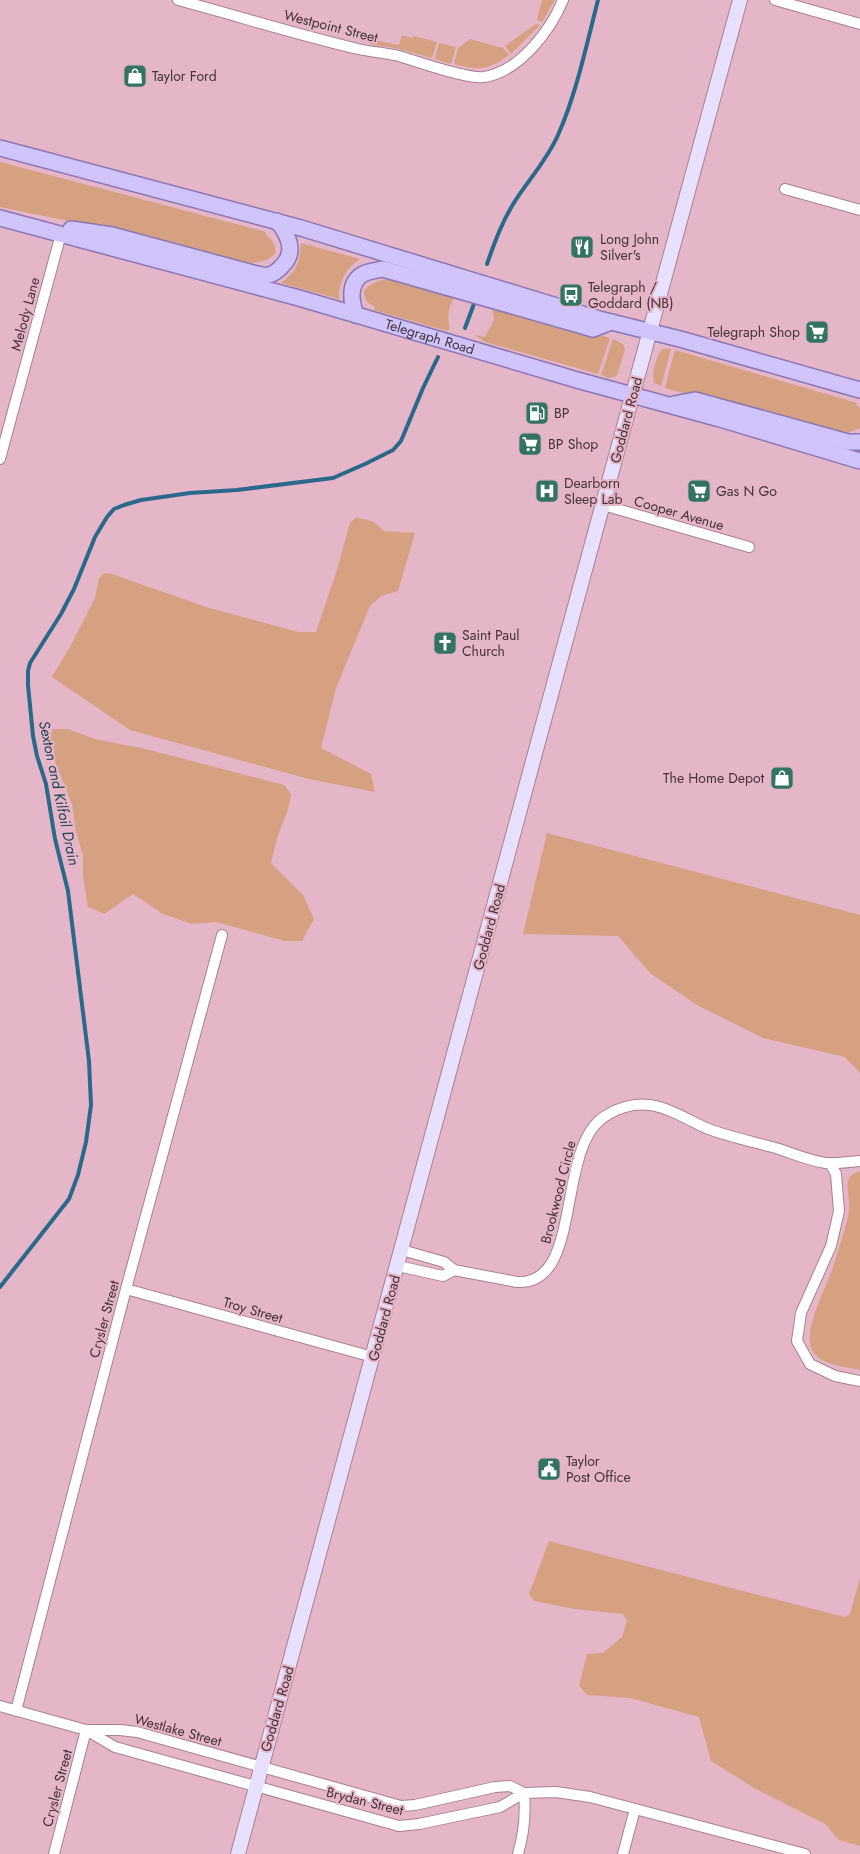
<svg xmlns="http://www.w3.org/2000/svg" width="860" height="1854" viewBox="0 0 860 1854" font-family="Jost,sans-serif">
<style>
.green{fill:#d5a180}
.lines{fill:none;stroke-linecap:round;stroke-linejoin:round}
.stream{stroke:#2b698a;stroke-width:4}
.street-casing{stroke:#ab7f91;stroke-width:12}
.secondary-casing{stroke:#ab7f91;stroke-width:16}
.primary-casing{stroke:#8b77b6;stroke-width:18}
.street{stroke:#fff;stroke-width:10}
.secondary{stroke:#e7e1fd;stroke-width:14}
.primary{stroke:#d0c4fb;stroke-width:15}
.labels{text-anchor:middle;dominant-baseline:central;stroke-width:4;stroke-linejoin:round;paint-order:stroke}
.street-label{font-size:14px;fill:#45323a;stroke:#e5b5c8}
.poi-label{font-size:14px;fill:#45323a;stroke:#e5b5c8;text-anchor:start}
.water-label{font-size:15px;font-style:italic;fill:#1e4458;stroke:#e5b5c8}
</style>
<rect width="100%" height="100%" fill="#e5b5c8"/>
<g class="green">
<path d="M542 0H555L542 22 537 20Z"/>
<path d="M536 24 540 25 511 54 505 46Z"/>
<path d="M402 35 412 38 413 36 437 42 432 58 395 48 370 44 368 39 399 45Z"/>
<path d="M470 39 503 48 509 55C489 70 478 71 454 64L458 48Z"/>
<path d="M439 43 456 47 451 64 435 59Z"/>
<path d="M0 162 266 232V235C272 240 277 245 275 254L267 260 248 264 113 230 0 207Z"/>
<path d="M301 243 360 259C345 269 339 282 339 299L281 283C298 270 299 263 301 243Z"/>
<path d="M389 278 460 298 453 299C448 310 447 317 450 329L447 331 374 310 375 307C367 303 365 300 364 291 370 283 379 281 389 278Z"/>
<path d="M490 305 610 338 598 374 485 342 475 335 485 337 494 320 493 312Z"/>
<path d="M613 339 623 344 625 349 618 373 616 376 609 378 601 375Z"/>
<path d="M662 349H671L661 386 654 383C651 373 656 358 662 349Z"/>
<path d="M675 350 857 403 856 405 860 408V428L847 433 826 434 665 388Z"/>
<path d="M356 517 374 522 384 531 415 533 398 591 381 596 370 606 336 688 321 748 371 774 375 792 309 779 130 730 52 677 71 645 95 598 99 578 104 573 112 574 206 607 298 632H316L337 570 350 523Z"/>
<path d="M53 729H68L95 739 146 749 284 785 291 794 288 810 278 835 271 863 303 895 314 919 302 941H285L216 922 192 924 163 914 133 894 104 914 88 907 83 876V855L76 832 72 804 48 744Z"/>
<path d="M547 833 860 915V1073L845 1057 763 1038 697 1005 651 974 618 936 523 934Z"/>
<path d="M860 1171V1370C844 1366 821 1366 812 1350 803 1331 824 1291 831 1273 834 1265 836 1256 839 1248 843 1234 850 1217 849 1203 849 1195 845 1183 850 1177 852 1174 857 1172 860 1171Z"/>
<path d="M549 1541 844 1617 850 1614 860 1578V1846L839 1840 825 1824 754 1788 711 1761 699 1717 630 1698 587 1695 579 1686 587 1654 603 1653 622 1637 627 1621 623 1614 574 1609 534 1601 529 1594Z"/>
</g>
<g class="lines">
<g class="stream">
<path d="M487 264C495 241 503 219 517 198 531 177 548 158 558 135 576 95 587 43 598 0"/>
<path d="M465 328 475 301"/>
<path d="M0 1287 69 1199 78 1175 86 1142 91 1105 89 1061 68 891 55 839 46 784 37 756 33 736 28 685V671L30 663 61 614 74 589 95 537 107 517 114 509 124 505 141 500 190 493 237 490 333 478 365 464 393 450 401 441 423 388 438 357"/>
</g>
<g class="street-casing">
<g id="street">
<path d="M178 0C238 16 298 35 358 49 372 52 386 53 399 56 419 62 466 79 484 77 519 72 551 30 563 0"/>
<path d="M775 0 860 24"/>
<path d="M785 189 860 210"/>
<path d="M0 459 61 234"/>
<path d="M603 505 749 547"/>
<path d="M830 1163 836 1174 839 1211 831 1246 801 1313 797 1341 810 1364 835 1376 860 1381"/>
<path d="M402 1250 444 1262 454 1270 517 1282C585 1286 554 1144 607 1115 620 1107 634 1103 650 1105 670 1108 688 1120 706 1128 729 1137 755 1142 779 1149 794 1154 810 1161 826 1163 837 1164 849 1162 860 1161"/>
<path d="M398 1266 443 1276 454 1270"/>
<path d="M126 1289 373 1357"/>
<path d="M0 1706 86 1730H120L137 1732 401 1806 415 1805 495 1787 510 1786 524 1793"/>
<path d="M16 1711 126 1289 222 935"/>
<path d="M86 1730 115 1747 399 1826 419 1824 500 1807 524 1793 556 1792 590 1797 805 1854"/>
<path d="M54 1854 86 1730"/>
<path d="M518 1854C524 1833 526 1814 524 1793"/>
<path d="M623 1854 635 1809"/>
</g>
</g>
<g class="secondary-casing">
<path id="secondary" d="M238 1854 540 735 740 0"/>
</g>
<g class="primary-casing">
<g id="primary">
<path d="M0 148 301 228 599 319 680 339 860 390"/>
<path id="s1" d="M0 218 299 298 577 380 720 419 860 461"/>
<path d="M71 229 112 235 253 273C258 274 264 276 269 275 273 274 279 270 282 266 297 252 288 234 277 221"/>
<path d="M356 315C351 301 348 283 363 274 369 271 377 270 383 269L593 329 611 322"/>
<path d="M674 404 695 400 848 442H860"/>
</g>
</g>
<use href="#street" class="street"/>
<use href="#secondary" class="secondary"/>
<use href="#primary" class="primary"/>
</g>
<defs>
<g id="shop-square" transform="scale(1.25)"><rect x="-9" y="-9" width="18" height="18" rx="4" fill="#337362" stroke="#e5b5c8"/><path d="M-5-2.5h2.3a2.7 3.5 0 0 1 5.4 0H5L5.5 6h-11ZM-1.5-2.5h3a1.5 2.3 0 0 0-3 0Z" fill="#fff"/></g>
<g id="restaurant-square" transform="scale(1.25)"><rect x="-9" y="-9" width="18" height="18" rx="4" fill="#337362" stroke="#e5b5c8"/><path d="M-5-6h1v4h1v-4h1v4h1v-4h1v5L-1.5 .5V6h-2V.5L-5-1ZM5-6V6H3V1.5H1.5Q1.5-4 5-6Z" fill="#fff"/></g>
<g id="bus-square" transform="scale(1.25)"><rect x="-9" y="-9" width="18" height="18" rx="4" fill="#337362" stroke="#e5b5c8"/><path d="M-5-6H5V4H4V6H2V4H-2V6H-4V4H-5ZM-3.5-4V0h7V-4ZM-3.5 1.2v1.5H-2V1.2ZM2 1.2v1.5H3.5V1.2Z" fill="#fff"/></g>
<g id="supermarket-square" transform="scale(1.25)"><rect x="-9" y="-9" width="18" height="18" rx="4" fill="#337362" stroke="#e5b5c8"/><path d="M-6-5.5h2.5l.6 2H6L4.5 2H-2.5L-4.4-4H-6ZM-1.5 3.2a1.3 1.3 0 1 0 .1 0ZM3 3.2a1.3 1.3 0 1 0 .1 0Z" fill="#fff"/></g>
<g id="fuel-square" transform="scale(1.25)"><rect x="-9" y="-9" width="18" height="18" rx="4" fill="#337362" stroke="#e5b5c8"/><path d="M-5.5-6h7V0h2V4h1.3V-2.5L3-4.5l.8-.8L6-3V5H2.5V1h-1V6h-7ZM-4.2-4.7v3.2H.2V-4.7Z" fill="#fff"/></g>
<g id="hospital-square" transform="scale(1.25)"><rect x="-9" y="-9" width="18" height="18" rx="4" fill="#337362" stroke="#e5b5c8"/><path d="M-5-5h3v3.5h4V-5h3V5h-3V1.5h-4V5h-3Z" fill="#fff"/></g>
<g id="church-square" transform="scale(1.25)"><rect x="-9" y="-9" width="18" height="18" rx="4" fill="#337362" stroke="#e5b5c8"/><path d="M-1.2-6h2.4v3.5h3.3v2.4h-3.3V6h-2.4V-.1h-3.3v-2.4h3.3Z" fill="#fff"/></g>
<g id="civic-square" transform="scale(1.25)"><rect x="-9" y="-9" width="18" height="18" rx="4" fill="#337362" stroke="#e5b5c8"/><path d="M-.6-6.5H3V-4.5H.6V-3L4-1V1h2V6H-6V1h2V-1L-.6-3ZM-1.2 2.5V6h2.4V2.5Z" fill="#fff"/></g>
</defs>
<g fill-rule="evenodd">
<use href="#shop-square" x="135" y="76"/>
<use href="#restaurant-square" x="582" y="247"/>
<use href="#bus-square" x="571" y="295"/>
<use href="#supermarket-square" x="817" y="332"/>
<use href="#fuel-square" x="537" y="413"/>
<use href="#supermarket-square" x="530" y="444"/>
<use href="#hospital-square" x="547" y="491"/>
<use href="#supermarket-square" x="699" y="491"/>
<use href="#church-square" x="445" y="643"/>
<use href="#shop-square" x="782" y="778"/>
<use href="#civic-square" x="549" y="1469"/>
</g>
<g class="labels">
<g class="street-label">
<text transform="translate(331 26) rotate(14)">Westpoint Street</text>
<text transform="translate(25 314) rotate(-75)">Melody Lane</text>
<text stroke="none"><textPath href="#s1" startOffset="446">Telegraph Road</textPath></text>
<text transform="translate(626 420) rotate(-75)">Goddard Road</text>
<text transform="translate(679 513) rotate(16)">Cooper Avenue</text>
<text transform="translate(489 927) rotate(-75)">Goddard Road</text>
<text transform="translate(558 1192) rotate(-76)">Brookwood Circle</text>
<text transform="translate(253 1310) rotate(16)">Troy Street</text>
<text transform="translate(384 1318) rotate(-75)">Goddard Road</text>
<text transform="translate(104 1319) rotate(-75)">Crysler Street</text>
<text transform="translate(277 1709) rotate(-74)">Goddard Road</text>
<text transform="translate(178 1730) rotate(15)">Westlake Street</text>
<text transform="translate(57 1788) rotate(-75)">Crysler Street</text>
<text transform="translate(365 1801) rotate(14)">Brydan Street</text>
</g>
<g class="poi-label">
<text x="152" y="76">Taylor Ford</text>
<text x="600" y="239">Long John<tspan x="600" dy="16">Silver's</tspan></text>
<text x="588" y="287">Telegraph /<tspan x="588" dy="16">Goddard (NB)</tspan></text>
<text x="800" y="332" text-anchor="end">Telegraph Shop</text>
<text x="554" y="413">BP</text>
<text x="548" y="444">BP Shop</text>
<text x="564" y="483">Dearborn<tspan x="564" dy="16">Sleep Lab</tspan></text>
<text x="716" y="491">Gas N Go</text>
<text x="462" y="635">Saint Paul<tspan x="462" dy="16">Church</tspan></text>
<text x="764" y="778" text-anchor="end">The Home Depot</text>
<text x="566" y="1461">Taylor<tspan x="566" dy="16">Post Office</tspan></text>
</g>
<g class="water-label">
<text transform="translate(59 793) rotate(78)">Sexton and Kilfoil Drain</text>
</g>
</g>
</svg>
